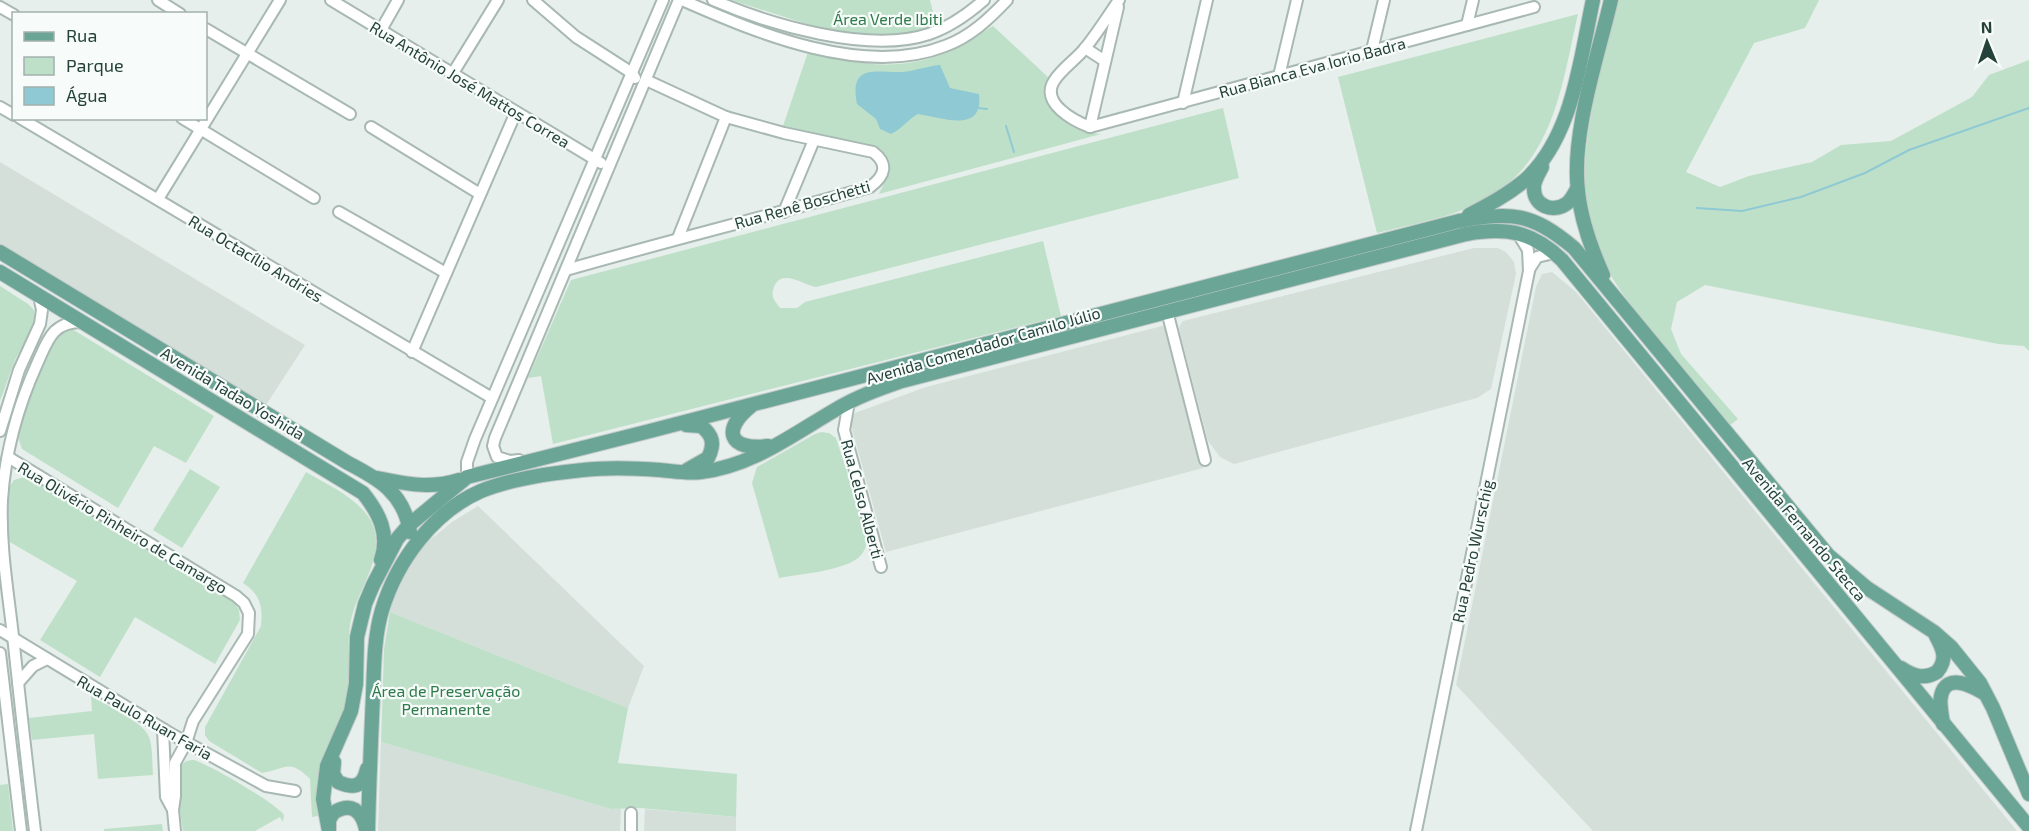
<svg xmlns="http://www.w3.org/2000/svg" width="2029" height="831" viewBox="0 0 2029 831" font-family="'Exo 2',sans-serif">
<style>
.built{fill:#d4dfda}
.green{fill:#bfe0c8}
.water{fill:#8ec9d4}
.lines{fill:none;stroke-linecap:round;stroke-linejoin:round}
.stream{stroke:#8ec9d4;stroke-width:2}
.minor-casing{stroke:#a8b8b2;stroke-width:14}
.major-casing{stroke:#c2cac8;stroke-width:16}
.minor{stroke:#fff;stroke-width:10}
.major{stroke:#6aa596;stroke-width:14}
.labels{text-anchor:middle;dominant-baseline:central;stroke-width:4.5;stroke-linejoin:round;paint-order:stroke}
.park-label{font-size:16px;fill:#2d7a4b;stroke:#f7fbf9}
.street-label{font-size:16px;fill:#24423a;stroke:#f7fbf9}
</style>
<rect width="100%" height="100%" fill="#e6efeb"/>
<g class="built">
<path d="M0 162 305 345 266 405 0 244Z"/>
<path d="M1474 248H1498L1506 252 1514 262 1516 274 1491 389 1477 398 1234 464 1220 457 1208 441 1180 333 1179 327 1183 321Z"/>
<path d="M1552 272 1576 292 2017 831H1593L1456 685 1536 287 1542 274Z"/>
<path d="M1166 325 1203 468 886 552 851 425V418L855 413 926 387Z"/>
<path d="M478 506 644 666 628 708 390 612 395 590 424 545 452 522Z"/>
<path d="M381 742 611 809H621L620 831H378Z"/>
<path d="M645 809 736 817V831H644Z"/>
</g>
<g class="green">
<path d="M731 0H930L937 28 909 36H861L813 26Z"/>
<path d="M1616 0H1819L1805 28 1754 43 1686 172 1720 187 1749 176 1812 162 1841 145 1891 141 1972 97 1989 75 2029 60V351L2024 346 1998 344 1705 285 1677 302 1671 329 1681 354 1738 419 1729 426C1708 400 1687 374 1666 348 1632 307 1592 263 1586 207 1579 140 1602 65 1616 0Z"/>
<path d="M1578 14C1560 94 1552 175 1465 209 1437 220 1405 226 1377 233L1338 77Z"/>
<path d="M993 26 1049 78C1034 99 1064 125 1082 131 1088 133 1095 133 1101 134L879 194C890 170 892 171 876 149L783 126 808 52C854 63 893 72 940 55 959 49 976 36 993 26Z"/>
<path d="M1223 108 1239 178 816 287C803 285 779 266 773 290 771 298 776 302 780 308H797L805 302 1043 241 1061 316 553 444 541 376 528 378 571 280Z"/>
<path d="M0 286 28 304 34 310 35 317 34 325 15 360 0 401Z"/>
<path d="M69 329H72L214 416 186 463 154 446 118 508 22 449 18 437 23 417 49 350 62 332Z"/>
<path d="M821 432 829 433 836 438 868 536C867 545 865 552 858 558 842 571 800 574 779 578L752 483 757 467 815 434Z"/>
<path d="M190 469 220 487 182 548 153 530Z"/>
<path d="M306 472C328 485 358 498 371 521 387 553 360 586 352 616 345 641 352 668 348 693 345 714 333 733 326 753 320 773 317 795 318 816L312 817 310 779C289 758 286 769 262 773L209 741 205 735V727L261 626C263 606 260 594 243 583Z"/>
<path d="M24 477 36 481 233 601 239 610 240 620 215 664 135 617 100 677 40 640 77 581 8 541 7 490 14 480Z"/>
<path d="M390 612 628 708 618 763 737 774 736 817 640 808 611 809 381 742 384 649Z"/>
<path d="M91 696C105 705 144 722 149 737 153 748 152 763 153 775L98 779 94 734 32 740 29 718 92 711Z"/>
<path d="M194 760C210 765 274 802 284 815L283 822 280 817 255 831H183C181 815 174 780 181 766 184 761 189 760 194 760Z"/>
<path d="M8 784 13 831H0V785Z"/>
<path d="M162 824 163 831H104V829Z"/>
</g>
<path class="water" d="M940 65 950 88 979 94C984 135 941 117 918 114 907 120 903 128 891 134L880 129 876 119 857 104C849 63 875 73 902 72 915 71 927 66 940 65Z"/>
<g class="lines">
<g class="stream">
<path d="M978 108 987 109"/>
<path d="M1006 126 1014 152"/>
<path d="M1697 208 1742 211 1801 197 1865 173 1909 150 2029 108"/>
</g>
<g class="minor-casing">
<g id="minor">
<path d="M158 0 180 14"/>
<path d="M331 0 601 163"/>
<path d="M533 0 576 37 632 73 635 78"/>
<path d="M682 0C757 33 864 78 945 46 970 37 989 19 1007 0"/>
<path d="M713 0C771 25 869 54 929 34 950 27 968 14 984 0"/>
<path d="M0 7 14 15"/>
<path d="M1467 25 1473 0"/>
<path d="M206 29 350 114"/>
<path d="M381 30 398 0"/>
<path d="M1085 48 1105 61"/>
<path d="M1372 50 1384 0"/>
<path d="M453 73 498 0"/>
<path d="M1279 76 1297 0"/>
<path d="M1183 103 1207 0"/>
<path d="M0 107 14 115"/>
<path d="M20 118 492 398"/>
<path d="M182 118 314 198"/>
<path d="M371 127 480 194"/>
<path d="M1090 127 1534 7"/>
<path d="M1090 127C1074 121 1040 103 1054 81 1062 68 1077 59 1086 47 1098 32 1108 16 1119 0"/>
<path d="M1090 127 1118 7"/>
<path d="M158 199 280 0"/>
<path d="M339 212 446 273"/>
<path d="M784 212 814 140"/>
<path d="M678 238 726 117"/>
<path d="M1530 268 1537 257 1554 253"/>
<path d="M566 270C667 241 769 216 870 187 885 176 889 164 873 152L784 133 726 117 646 80"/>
<path d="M1167 311 1205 460"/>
<path d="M412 352 516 112"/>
<path d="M849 402 844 430 881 567"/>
<path d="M0 431 19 370 40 324 42 310 39 296"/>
<path d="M8 457 236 596 244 603 249 613 248 634 193 721 186 743 175 763V796L173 810 175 831"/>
<path d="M519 460 510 461 497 457 493 446 495 438 679 0"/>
<path d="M467 477V462L475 439 663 0"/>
<path d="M0 630 173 735 266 786 295 791"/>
<path d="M0 653 21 831"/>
<path d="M18 683 33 666 47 659"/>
<path d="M163 729 166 797 173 810"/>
<path d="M35 831C27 766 20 701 13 636 8 591 0 546 2 500 5 454 18 406 37 364 48 340 52 322 82 322"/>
<path d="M631 831V813"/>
<path d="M1416 831 1529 271 1528 250 1517 232"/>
</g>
</g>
<g class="major-casing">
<g id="major">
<path d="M1542 167C1539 173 1533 182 1534 189 1534 206 1553 213 1566 204 1571 201 1574 194 1577 189"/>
<path d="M1469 215C1488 205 1507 195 1524 181 1573 138 1580 60 1593 0"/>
<path d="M0 252 348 463C379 479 404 493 410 532"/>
<path d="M0 272 363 493C379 513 390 534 381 560"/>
<path d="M1603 275C1591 248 1581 221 1578 191 1571 134 1598 56 1611 0"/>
<path d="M751 406C721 430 729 451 768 446"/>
<path d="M686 425 701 426C713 435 715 444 708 458L687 470"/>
<path d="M377 478C406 484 431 489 459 480"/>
<path d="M1901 668C1913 676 1924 680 1937 672 1948 659 1943 649 1936 636"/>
<path d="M1943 724C1942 715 1939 704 1941 696 1946 672 1972 686 1984 693"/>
<path d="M334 762 333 774 338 782C354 789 363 787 367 769"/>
<path d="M329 827V820L333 813C351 801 362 811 366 829"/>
<path d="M329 831 323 799 327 766 351 711 356 684 357 637 365 604 373 585 397 539 409 525 467 477 646 432 1459 221C1512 212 1531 212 1574 248L1828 555 1867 588 1934 632 1951 647 1980 683 1993 708 2029 794"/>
<path d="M368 831C369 786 371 740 373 695 374 667 374 637 382 610 397 561 433 512 481 491 510 479 552 473 583 470 608 467 635 468 660 470 673 471 687 474 701 472 752 466 792 435 835 410 856 397 879 389 902 381L1466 234C1506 227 1532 231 1562 260L2029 827"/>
</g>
</g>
<use href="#minor" class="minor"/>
<use href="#major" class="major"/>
</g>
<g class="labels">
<g class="park-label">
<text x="888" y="18">Área Verde Ibiti</text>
<text x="446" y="690">Área de Preservação<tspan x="446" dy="18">Permanente</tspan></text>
</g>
<g class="street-label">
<text transform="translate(1312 67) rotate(-15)">Rua Bianca Eva Iorio Badra</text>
<text transform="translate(470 84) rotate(31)">Rua Antônio José Mattos Correa</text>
<text transform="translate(802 204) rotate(-16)">Rua Renê Boschetti</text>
<text transform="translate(256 258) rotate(31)">Rua Octacílio Andries</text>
<text transform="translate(983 345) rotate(-16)">Avenida Comendador Camilo Júlio</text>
<text transform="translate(233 393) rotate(31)">Avenida Tadao Yoshida</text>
<text transform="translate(863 499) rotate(75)">Rua Celso Alberti</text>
<text transform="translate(123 527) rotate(31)">Rua Olivério Pinheiro de Camargo</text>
<text transform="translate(1805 529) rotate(50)">Avenida Fernando Stecca</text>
<text transform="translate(1472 551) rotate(-78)">Rua Pedro Wurschig</text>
<text transform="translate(145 717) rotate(30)">Rua Paulo Ruan Faria</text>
</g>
</g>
<rect x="12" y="12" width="195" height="108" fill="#f7fbf9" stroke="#a3b1ad" stroke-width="1.5"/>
<rect x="24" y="32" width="30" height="9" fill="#6aa596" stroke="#a3b1ad" stroke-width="1.5"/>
<text x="66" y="42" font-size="18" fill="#24423a">Rua</text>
<rect x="24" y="57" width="30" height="18" fill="#bfe0c8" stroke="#a3b1ad" stroke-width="1.5"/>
<text x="66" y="72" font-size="18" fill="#24423a">Parque</text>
<rect x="24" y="87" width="30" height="18" fill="#8ec9d4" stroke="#a3b1ad" stroke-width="1.5"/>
<text x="66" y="102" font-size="18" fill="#24423a">Água</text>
<g transform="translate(1987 42) rotate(358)" stroke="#f7fbf9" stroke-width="4.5" paint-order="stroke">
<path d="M0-4.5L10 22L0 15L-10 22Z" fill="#24423a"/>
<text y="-9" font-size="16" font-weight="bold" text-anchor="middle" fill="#24423a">N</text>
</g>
</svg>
